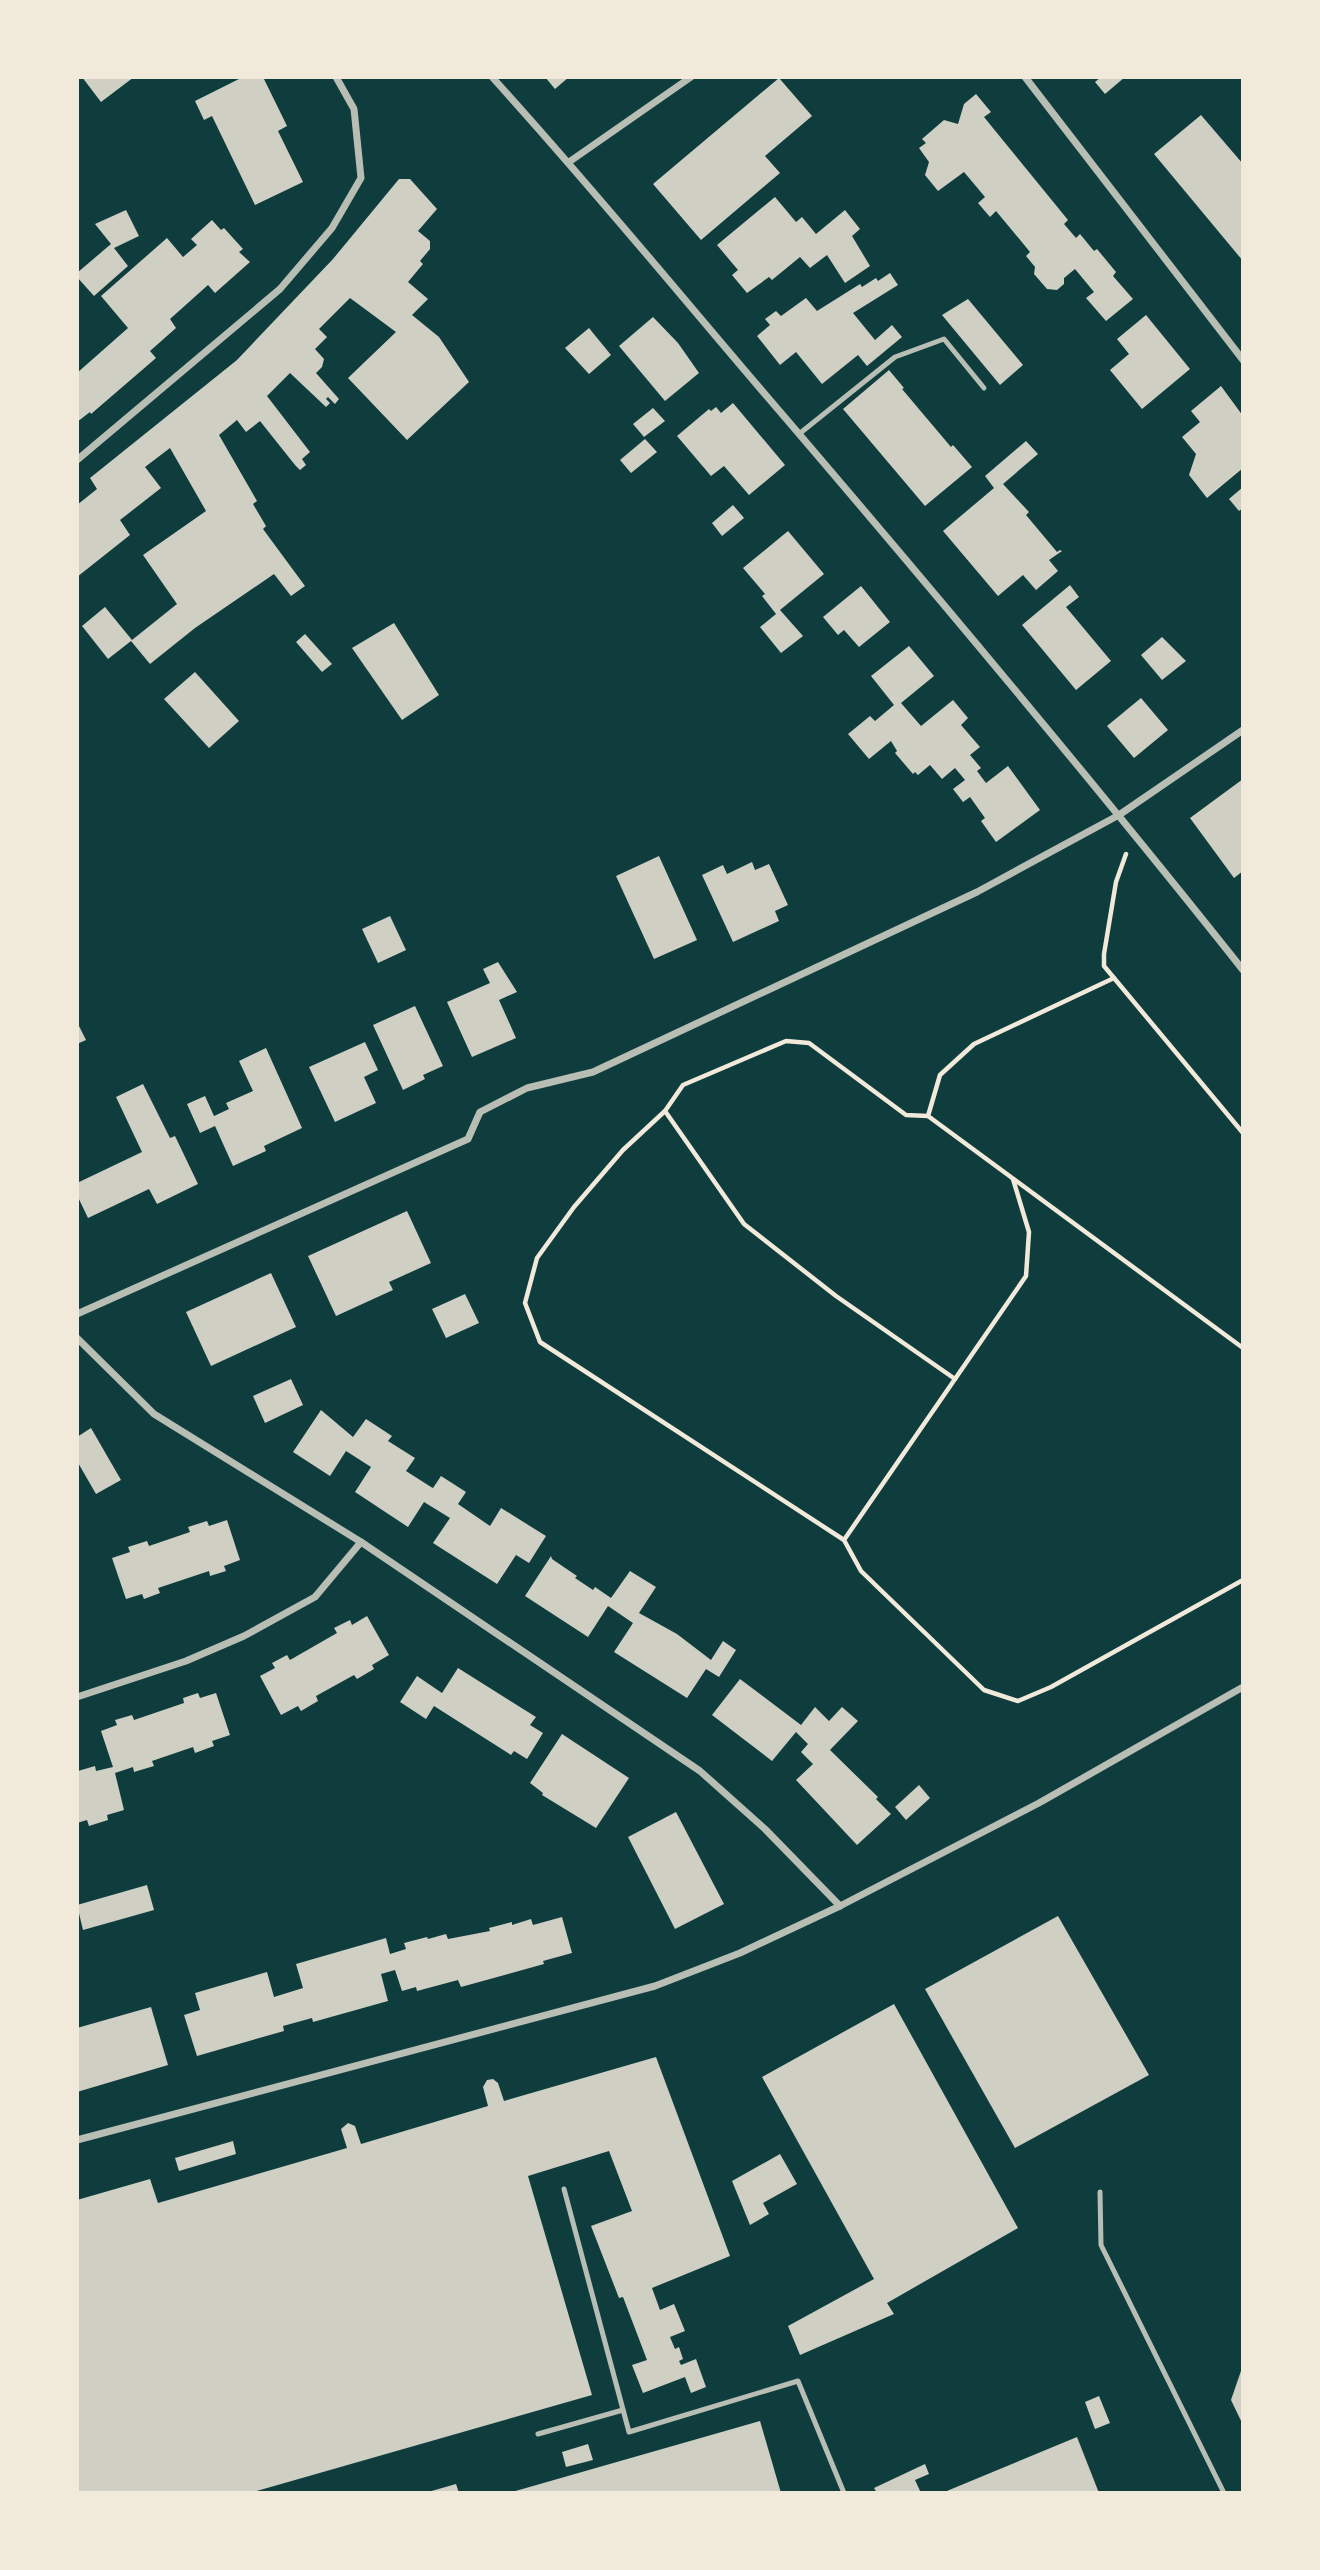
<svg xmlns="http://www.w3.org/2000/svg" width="1320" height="2570" viewBox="0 0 1320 2570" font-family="Raleway,sans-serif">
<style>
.building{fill:#cfcfc3}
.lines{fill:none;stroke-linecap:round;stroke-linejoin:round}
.path{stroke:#f1e9da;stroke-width:4.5}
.service{stroke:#b8beb3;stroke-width:5}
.minor{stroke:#b8beb3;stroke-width:7}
</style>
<rect width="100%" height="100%" fill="#0f3d3e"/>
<g class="building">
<path d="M82 77H134L101 102Z"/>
<path d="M243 77H263L287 126 278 131 303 182 255 205 212 116 204 120 195 101Z"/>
<path d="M545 77H569L555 89Z"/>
<path d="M1101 77H1125L1105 94 1095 82Z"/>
<path d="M779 78 812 116 765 156 780 173 701 240 653 184Z"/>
<path d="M976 94 991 112 984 117 1068 220 1064 224 1076 238 1080 234 1094 251 1097 249 1116 272 1113 276 1133 299 1106 321 1086 298 1094 292 1075 269 1064 278V284L1057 290 1047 289 1034 274 1035 267 1026 256 1030 252 996 211 990 217 978 203 985 197 964 172 938 191 925 175 929 162 919 148 926 143 922 139 944 120 958 124 964 104Z"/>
<path d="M1201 115 1243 164V261L1154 154Z"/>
<path d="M399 179H410L437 209 418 231 430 241V249L420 261 423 264 408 282 428 299 412 315 439 337 469 382 407 440 348 378 396 332 350 298 319 329 327 337 315 349 324 359 322 367 316 373 339 399 335 404 328 397 326 399 330 403 326 407 290 373 267 396 310 452 302 459 306 465 300 470 295 465 260 421 246 432 237 420 219 435 257 501 253 504 266 526 263 529 305 586 291 596 274 574 195 628 150 664 131 641 108 659 82 626 105 607 132 640 177 604 143 555 206 511 170 448 145 467 161 488 120 520 130 535 77 577V505L97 489 90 478 237 360 333 259Z"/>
<path d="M775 197 796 222 802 217 816 234 845 210 860 229 852 236 870 266 845 283 827 255 810 268 800 257 772 280 769 277 747 293 732 275 738 270 717 245Z"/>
<path d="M126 210 139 236 114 248 128 266 94 296 77 277V273L111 244 95 224Z"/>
<path d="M212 220 221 230 224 228 243 249 239 252 250 262 215 293 208 285 170 319 176 328 150 351 156 358 91 414 90 412 77 422V373L128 328 101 296 167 238 183 257 197 245 191 239Z"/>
<path d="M890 273 898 285 853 313 875 340 892 325 902 337 867 366 858 355 822 384 796 352 780 365 757 336 770 325 765 319 776 311 781 316 806 298 817 311 860 284 862 287 876 278 878 281Z"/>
<path d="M968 299 1023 365 1000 385 942 315Z"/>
<path d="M1146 315 1190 369 1142 409 1110 370 1129 354 1117 339Z"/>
<path d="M653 317 678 343 699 373 665 401 619 346Z"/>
<path d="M589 328 611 355 589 374 565 348Z"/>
<path d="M889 370 904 388 902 389 951 447 953 445 972 467 925 506 843 409Z"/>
<path d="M1221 386 1243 416V468L1207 498 1189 475 1196 454 1182 437 1200 422 1191 411Z"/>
<path d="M733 403 785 465 749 495 724 466 711 476 677 436 709 409 711 411 716 407 721 413Z"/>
<path d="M653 408 665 421 644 437 633 424Z"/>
<path d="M645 439 657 452 631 473 620 460Z"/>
<path d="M1026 441 1038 454 1003 484 1029 512 1026 515 1057 552 1060 550 1062 551 1049 560 1058 571 1036 590 1023 575 998 596 943 531 994 488 985 476Z"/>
<path d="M1243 487V508L1239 511 1229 499Z"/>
<path d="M733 505 744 518 722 536 712 523Z"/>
<path d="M788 531 824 574 780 610 803 636 781 653 760 627 776 614 762 596 765 594 743 568Z"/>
<path d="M1070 585 1079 597 1066 607 1111 661 1076 690 1022 625Z"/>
<path d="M861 586 890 622 859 647 844 630 838 635 823 617Z"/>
<path d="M394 623 439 695 402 720 352 648Z"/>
<path d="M305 634 332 664 322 672 296 642Z"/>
<path d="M1162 637 1186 661 1162 680 1141 655Z"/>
<path d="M909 646 934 676 901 703 921 726 953 700 968 718 961 725 980 747 970 755 981 768 977 771 986 783 1008 766 1040 810 996 842 981 821 985 818 970 797 963 802 953 789 965 780 955 768 942 779 930 765 918 775 915 772 913 774 895 753 897 751 891 741 869 759 848 734 870 716 875 721 894 705 871 676Z"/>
<path d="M195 672 239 721 209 748 164 699Z"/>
<path d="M1141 698 1168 730 1134 758 1107 726Z"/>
<path d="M1243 779V871L1234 878 1190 818Z"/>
<path d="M659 856 697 940 654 959 616 876Z"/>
<path d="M752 862 755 870 769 864 788 905 775 911 779 921 733 942 702 875 723 865 727 874Z"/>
<path d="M390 916 406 950 378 963 362 929Z"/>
<path d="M498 962 517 992 499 1000 516 1038 472 1057 447 1002 490 983 483 969Z"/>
<path d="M415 1006 443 1066 423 1075 425 1079 403 1090 373 1025Z"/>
<path d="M77 1022 86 1040 77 1044Z"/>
<path d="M365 1042 378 1070 364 1077 376 1103 335 1122 309 1067Z"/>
<path d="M266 1048 302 1128 264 1146 266 1151 233 1166 215 1126 200 1133 187 1104 205 1096 214 1116 229 1109 226 1103 253 1091 239 1061Z"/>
<path d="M143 1084 170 1138 175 1136 198 1184 157 1204 149 1189 88 1218 77 1195V1183L142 1152 116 1097Z"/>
<path d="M407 1211 431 1263 389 1282 393 1290 336 1316 308 1256Z"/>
<path d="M271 1273 296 1327 211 1366 186 1312Z"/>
<path d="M465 1294 479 1323 446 1338 432 1309Z"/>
<path d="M291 1379 303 1405 265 1423 253 1396Z"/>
<path d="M321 1410 353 1437 366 1419 392 1436 388 1441 415 1458 406 1471 431 1487 433 1488 441 1476 466 1492 458 1504 490 1526 501 1508 546 1536 529 1563 516 1555 497 1584 433 1543 450 1518 424 1502 408 1527 355 1492 371 1467 346 1451 330 1476 293 1452Z"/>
<path d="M91 1428 121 1480 96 1494 77 1461V1437Z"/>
<path d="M227 1520 240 1560 224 1566 226 1571 210 1576 209 1571 158 1588 160 1593 144 1599 142 1594 126 1599 112 1558 130 1552 128 1547 147 1541 149 1546 190 1532 188 1527 207 1521 209 1526Z"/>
<path d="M551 1556 552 1559 577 1576 575 1578 593 1590 595 1587 611 1598 630 1571 656 1587 639 1613 677 1634 711 1660 723 1641 736 1650 719 1677 706 1669 687 1698 614 1652 633 1623 608 1606 588 1637 525 1596Z"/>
<path d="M367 1616 389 1655 372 1665 374 1669 357 1679 354 1675 316 1696 318 1701 301 1711 298 1706 281 1715 260 1676 275 1668 272 1663 287 1655 290 1660 337 1633 334 1628 350 1620 352 1625Z"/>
<path d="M458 1668 536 1717 530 1725 543 1733 527 1759 514 1751 511 1755 434 1706 426 1719 400 1702 417 1676 442 1693Z"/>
<path d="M740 1679 801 1725 815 1707 829 1721 842 1707 858 1721 830 1750 878 1797 876 1799 891 1814 857 1845 796 1780 813 1764 801 1752 808 1744 796 1732 772 1761 712 1715Z"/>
<path d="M198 1693 200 1698 216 1693 230 1735 212 1741 214 1746 195 1753 193 1747 152 1761 154 1766 134 1772 133 1767 115 1773 124 1810 107 1815 108 1820 89 1826 87 1820 77 1823 78 1771 95 1766 96 1771 113 1767 101 1731 117 1725 115 1720 132 1715 134 1720 184 1703 183 1698Z"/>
<path d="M562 1734 629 1778 596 1828 542 1795 543 1793 530 1783Z"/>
<path d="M919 1785 930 1798 906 1820 895 1807Z"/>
<path d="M676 1812 724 1904 675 1929 628 1837Z"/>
<path d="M147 1885 154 1910 83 1930 77 1905Z"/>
<path d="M1058 1916 1149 2075 1015 2148 925 1989Z"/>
<path d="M562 1917 572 1953 543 1961 544 1964 461 1987 458 1980 417 1991 416 1987 402 1991 395 1970 381 1974 388 2001 313 2022 312 2018 283 2026 284 2031 197 2056 184 2015 200 2010 195 1993 267 1972 274 1997 303 1988 296 1964 386 1938 390 1954 406 1949 404 1943 427 1937 428 1939 446 1934 448 1939 490 1931 489 1928 512 1922V1925L531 1919 533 1925Z"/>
<path d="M894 2004 1018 2228 887 2303 894 2314 800 2355 788 2326 874 2279 762 2077Z"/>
<path d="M151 2007 168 2065 77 2092V2028Z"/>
<path d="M656 2057 730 2256 652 2288 660 2310 674 2304 685 2331 670 2337 675 2349 679 2347 683 2359 679 2361 681 2365 696 2359 706 2387 691 2393 685 2377 643 2393 632 2365 647 2360 623 2297 619 2298 591 2226 632 2211 609 2151 528 2176 592 2395 250 2493H77V2200L150 2179 158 2203 347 2148 341 2129 348 2123 355 2126 361 2144 488 2106 483 2087 487 2080 493 2079 498 2083 504 2101Z"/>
<path d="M233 2141 236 2154 179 2171 175 2158Z"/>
<path d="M780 2154 797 2184 763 2203 769 2214 750 2225 732 2181Z"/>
<path d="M1243 2365V2425L1231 2400Z"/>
<path d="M1099 2396 1110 2423 1095 2429 1085 2402Z"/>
<path d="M760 2421 781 2493H512V2492Z"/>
<path d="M1077 2437 1099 2493H942Z"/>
<path d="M588 2444 593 2460 566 2467 562 2452Z"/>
<path d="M925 2464 929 2474 915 2480 921 2493H877L874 2488Z"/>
<path d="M456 2484 459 2493H428V2492Z"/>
</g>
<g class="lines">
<g class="path">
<path d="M1126 854 1116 882 1104 954V966L1243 1133"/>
<path d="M1114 978 974 1044 940 1075 928 1116 1243 1348"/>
<path d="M665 1111 623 1150 574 1207 537 1258 525 1303 540 1342 844 1540"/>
<path d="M928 1116 906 1115 809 1043 786 1041 683 1085 665 1111 744 1224 836 1296 955 1379 1026 1276 1029 1232 1013 1179"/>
<path d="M955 1379 844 1540 861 1571 984 1690 1018 1701 1051 1687 1243 1580"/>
</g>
<g class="service">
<path d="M799 434 895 357 944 339 984 388"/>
<path d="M564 2189 629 2432 798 2381 844 2493"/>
<path d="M1100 2192 1101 2245 1224 2493"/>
<path d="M538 2434 623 2410"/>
</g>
<g class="minor">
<path d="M492 77C596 191 693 311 794 428 946 606 1097 786 1243 970"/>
<path d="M1025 77 1243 360"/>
<path d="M569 162 691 77"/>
<path d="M77 460 280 289 332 228 361 178 354 109 336 77"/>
<path d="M77 1314 468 1139 480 1112 527 1088 593 1072 977 892 1119 815 1243 730"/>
<path d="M77 1338 154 1414 361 1542 700 1771 765 1829 840 1906"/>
<path d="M77 1697 186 1661 244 1636 315 1597 361 1542"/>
<path d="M77 2140 655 1986 740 1953 840 1906 1039 1803 1243 1687"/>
</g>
</g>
<rect width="1320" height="2570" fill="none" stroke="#f1e9da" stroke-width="158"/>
</svg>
